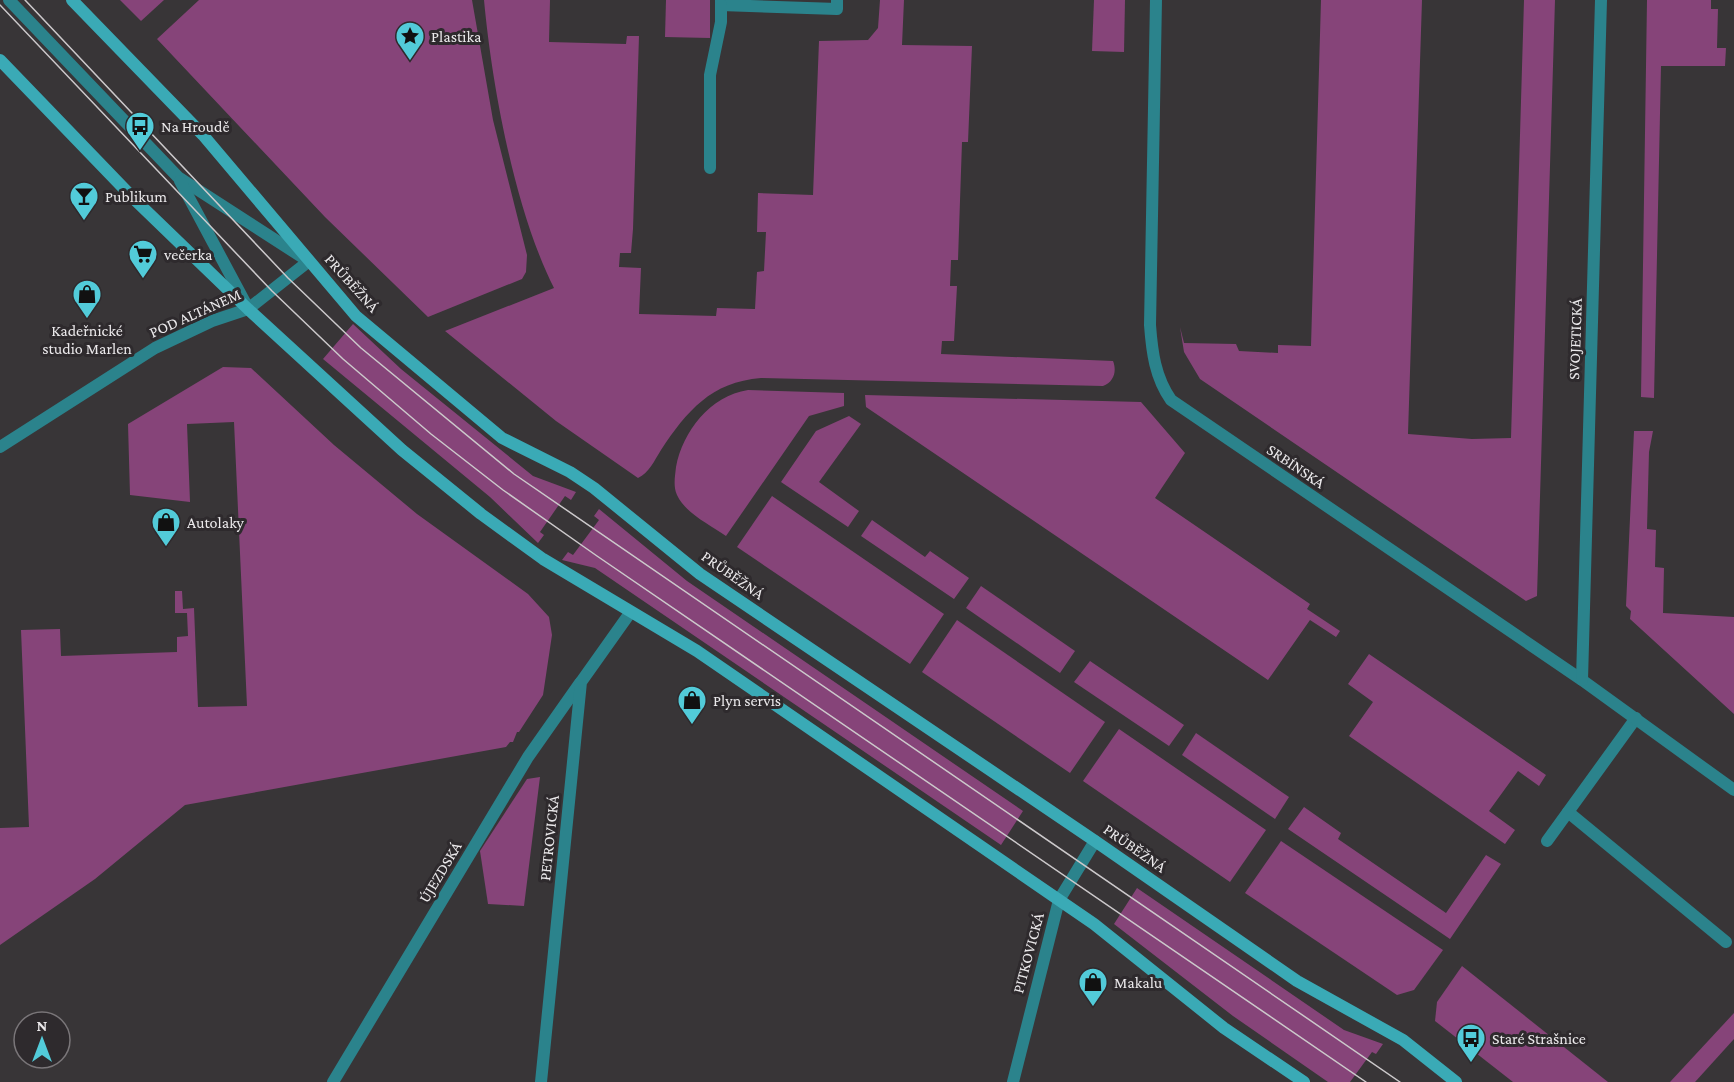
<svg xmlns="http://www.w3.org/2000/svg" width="1734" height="1082" viewBox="0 0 1734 1082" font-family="'Crimson Pro',serif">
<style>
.green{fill:#864479}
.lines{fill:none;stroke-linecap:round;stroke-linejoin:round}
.service{stroke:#2b838c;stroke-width:12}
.minor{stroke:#2b838c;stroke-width:12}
.secondary{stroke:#3aaab6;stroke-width:12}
.tram{stroke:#ccc9cb;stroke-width:1.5}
.labels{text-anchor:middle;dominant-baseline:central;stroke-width:6;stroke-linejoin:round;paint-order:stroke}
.poi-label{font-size:16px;fill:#ebe9eb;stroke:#2e2a2d;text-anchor:start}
.street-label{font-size:16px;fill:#ebe9eb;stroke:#2e2a2d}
</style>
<rect width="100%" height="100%" fill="#383537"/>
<g class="green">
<path d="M120 0H164L141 21Z"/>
<path d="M199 0H472L493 120 527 255 526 272 522 279 428 317 325 217 157 39Z"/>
<path d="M484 0H550L549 42 626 44 627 36H639L633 229 631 253H620L619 267 641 268 639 314 716 316 717 308 755 309 757 272 764 271 766 232H757L758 193 813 195 819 41 868 40 878 28 880 0H904L902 45 972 46 968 142H962L958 260H951L950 286H957L954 341H942L941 354 1113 361C1117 371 1114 382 1103 386L761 378C711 382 687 411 661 450 654 461 649 473 638 478L556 421 445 331 554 288C515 211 492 86 484 0Z"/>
<path d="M666 0H710V38L665 37Z"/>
<path d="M1094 0H1125L1124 52 1092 51Z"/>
<path d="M1321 0H1422L1408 434 1472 439 1511 438 1524 0H1555L1537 596 1526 601 1200 379 1184 352 1180 327 1184 343 1236 344 1239 351 1278 353V345L1311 346Z"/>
<path d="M1647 0H1711V9H1718L1717 48H1726L1725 66H1661L1654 398 1641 397Z"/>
<path d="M353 324 401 369 533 476 576 492 571 500 565 496 540 532 544 535 538 543 490 497 323 359Z"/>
<path d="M223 367 251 368 334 445 417 514 528 594 549 617 552 635 543 695 519 732H517L513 742H510L506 747 185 805 95 879 0 945V828L29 827 21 630 60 629 61 656 177 652V637L188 636 187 613H175V591H182L183 609 194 608 198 707 247 706 234 422 187 424 190 502 130 495 128 424Z"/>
<path d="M748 390 844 393V406L809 416 726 536C709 524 686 514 677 495 673 486 675 477 676 467 683 431 710 396 748 390Z"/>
<path d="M865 395 1141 402 1185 453 1155 498 1310 604 1307 609 1340 631 1336 637 1310 620 1268 680 866 407Z"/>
<path d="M849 416 861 424 819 482 859 511 848 527 781 482 816 431Z"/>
<path d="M1634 431H1653L1649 452 1647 529 1656 530 1655 567 1664 568 1663 613 1734 617V714L1630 619 1631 611 1626 606Z"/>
<path d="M772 496 944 614 910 664 737 547Z"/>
<path d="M599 509 687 581 1023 811 1001 845 595 568 562 560 568 552 573 555 599 520 594 516Z"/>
<path d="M872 520 925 557 930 551 969 578 954 599 861 536Z"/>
<path d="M981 586 1075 651 1060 673 966 608Z"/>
<path d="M957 620 1105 722 1070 773 922 672Z"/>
<path d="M1369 654 1546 775 1539 786 1518 771 1489 811 1515 830 1505 844 1349 736 1373 702 1348 684Z"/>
<path d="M1090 661 1184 725 1169 746 1074 682Z"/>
<path d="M1119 729 1266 830 1230 882 1083 781Z"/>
<path d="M1196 733 1289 797 1275 819 1182 755Z"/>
<path d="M540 777 524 906 488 904 480 851 527 779Z"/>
<path d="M1304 807 1341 833 1338 839 1446 913 1486 855 1501 864 1450 939 1288 829Z"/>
<path d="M1281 841 1443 950 1414 990 1397 995 1245 893Z"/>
<path d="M1137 888 1344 1030 1383 1044 1376 1054 1372 1052 1350 1082H1328L1233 1016 1114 924Z"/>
<path d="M1462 966 1608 1082H1513L1435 1021 1437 1002Z"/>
<path d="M1734 1013V1039L1695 1082H1670Z"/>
</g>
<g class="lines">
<g class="service">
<path d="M9 0 178 177 305 259"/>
<path d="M721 0V5L837 9V0"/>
<path d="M710 168V75L721 22V5"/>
<path d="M180 181 247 306"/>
<path d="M1568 812 1726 942"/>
<path d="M1547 841 1636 718"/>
</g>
<g class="minor">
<path d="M1156 0 1150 325C1152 352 1155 377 1171 400L1582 680 1734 790"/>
<path d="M0 447 155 348 212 321 248 309 309 261"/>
<path d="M1582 680 1601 0"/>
<path d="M333 1082 528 757 580 683"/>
<path d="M541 1082 581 682 630 613"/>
<path d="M1013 1082 1059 900 1095 841"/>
</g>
<g class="secondary">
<path d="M72 0 203 135 356 316 502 438 570 472 594 488 700 574 1095 841 1297 981 1403 1040 1456 1082"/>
<path d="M0 60 134 199 248 309 402 450 481 514 543 559 697 651 1059 900 1094 924 1224 1028 1304 1082"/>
</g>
<g class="tram">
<path d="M25 0 288 278 361 348 514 474 1400 1082"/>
<path d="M0 5 272 291 343 359 431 434 503 490 597 556 1366 1082"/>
</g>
</g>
<defs>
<g id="sight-pin" transform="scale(1.5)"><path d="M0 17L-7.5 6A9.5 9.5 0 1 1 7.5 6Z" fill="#52cbd9" stroke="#2e2a2d"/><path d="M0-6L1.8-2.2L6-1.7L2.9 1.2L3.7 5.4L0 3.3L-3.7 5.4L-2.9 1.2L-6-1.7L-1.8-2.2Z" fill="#111"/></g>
<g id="bus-pin" transform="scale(1.5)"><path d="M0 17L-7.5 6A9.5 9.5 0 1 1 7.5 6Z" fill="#52cbd9" stroke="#2e2a2d"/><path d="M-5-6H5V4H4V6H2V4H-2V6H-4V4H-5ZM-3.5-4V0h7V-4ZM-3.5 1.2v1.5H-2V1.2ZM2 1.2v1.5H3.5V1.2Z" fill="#111"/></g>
<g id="bar-pin" transform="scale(1.5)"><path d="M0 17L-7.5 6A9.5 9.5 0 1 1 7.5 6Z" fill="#52cbd9" stroke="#2e2a2d"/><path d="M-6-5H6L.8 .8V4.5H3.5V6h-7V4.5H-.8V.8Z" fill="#111"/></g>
<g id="supermarket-pin" transform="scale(1.5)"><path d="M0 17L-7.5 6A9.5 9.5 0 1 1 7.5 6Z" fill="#52cbd9" stroke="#2e2a2d"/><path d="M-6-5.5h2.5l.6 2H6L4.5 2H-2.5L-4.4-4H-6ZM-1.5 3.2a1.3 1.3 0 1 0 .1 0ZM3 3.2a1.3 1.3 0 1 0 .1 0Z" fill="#111"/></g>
<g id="shop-pin" transform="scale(1.5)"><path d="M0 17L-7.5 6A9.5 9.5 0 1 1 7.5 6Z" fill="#52cbd9" stroke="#2e2a2d"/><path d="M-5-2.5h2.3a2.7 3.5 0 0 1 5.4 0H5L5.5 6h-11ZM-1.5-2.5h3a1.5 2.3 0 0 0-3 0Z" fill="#111"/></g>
</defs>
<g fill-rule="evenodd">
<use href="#sight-pin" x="410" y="36"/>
<use href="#bus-pin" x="140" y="126"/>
<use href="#bar-pin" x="84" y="196"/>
<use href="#supermarket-pin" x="143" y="254"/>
<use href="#shop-pin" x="87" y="294"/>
<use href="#shop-pin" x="166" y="522"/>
<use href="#shop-pin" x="692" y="700"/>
<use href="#shop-pin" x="1093" y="982"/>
<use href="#bus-pin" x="1471" y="1038"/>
</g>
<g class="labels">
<g class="poi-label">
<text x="431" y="36">Plastika</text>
<text x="161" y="126">Na Hroudě</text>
<text x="105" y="196">Publikum</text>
<text x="164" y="254">večerka</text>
<text x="87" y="330" text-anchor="middle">Kadeřnické<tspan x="87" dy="18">studio Marlen</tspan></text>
<text x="187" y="522">Autolaky</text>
<text x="713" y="700">Plyn servis</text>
<text x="1114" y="982">Makalu</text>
<text x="1492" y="1038">Staré Strašnice</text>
</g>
<g class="street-label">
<text transform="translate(352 283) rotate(48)">PRŮBĚŽNÁ</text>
<text transform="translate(195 313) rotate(-24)">POD ALTÁNEM</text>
<text transform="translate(1575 339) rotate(-88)">SVOJETICKÁ</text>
<text transform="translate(1296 466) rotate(34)">SRBÍNSKÁ</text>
<text transform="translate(733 575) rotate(35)">PRŮBĚŽNÁ</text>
<text transform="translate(549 838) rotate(-84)">PETROVICKÁ</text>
<text transform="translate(1135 848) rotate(35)">PRŮBĚŽNÁ</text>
<text transform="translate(440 872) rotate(-59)">ÚJEZDSKÁ</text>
<text transform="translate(1028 953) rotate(-75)">PITKOVICKÁ</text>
</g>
</g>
<g transform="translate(42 1040)"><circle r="28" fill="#2e2a2d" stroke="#7a7679" stroke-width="1.5"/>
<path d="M0-4.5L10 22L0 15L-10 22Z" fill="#52cbd9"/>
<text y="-9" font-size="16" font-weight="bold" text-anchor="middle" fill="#ebe9eb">N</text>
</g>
</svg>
